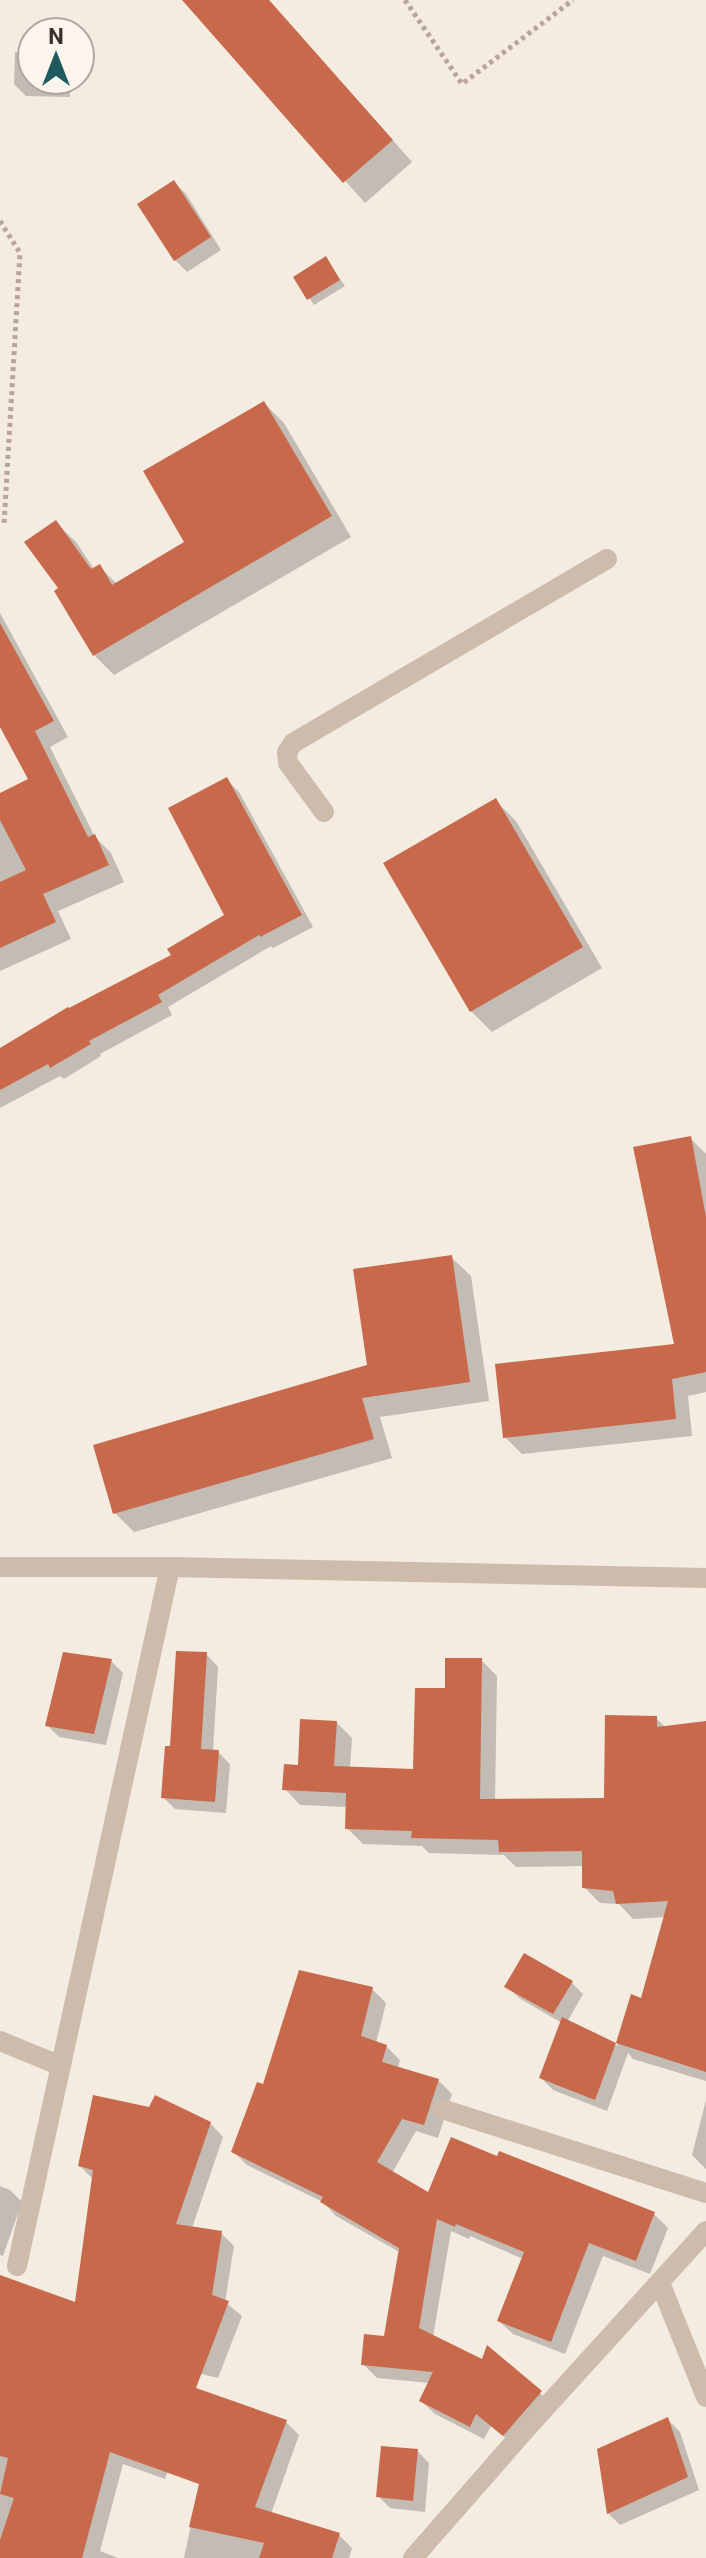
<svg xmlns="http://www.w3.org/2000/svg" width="706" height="2558" viewBox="0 0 706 2558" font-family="Roboto,sans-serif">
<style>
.shadow{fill:#0003}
.building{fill:#c8694b}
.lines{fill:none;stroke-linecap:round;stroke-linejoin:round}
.path{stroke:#b9a596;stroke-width:5;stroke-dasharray:4 4;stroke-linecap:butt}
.minor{stroke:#cdbbac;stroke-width:20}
</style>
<rect width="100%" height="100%" fill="#f4ebe1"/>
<g class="shadow">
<path d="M184 0H269L412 162 365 203Z"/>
<path d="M15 52 32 53V80H70V97L26 96 14 84Z"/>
<path d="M174 182 186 194 221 250 187 272 175 260Z"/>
<path d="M326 259 345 286 314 305 295 277Z"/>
<path d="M264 403 284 423 351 537 114 675 94 655 61 589 55 522 76 542 94 569 99 566 117 584 187 543Z"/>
<path d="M0 613 68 737 50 747 95 837 111 853 124 882 58 911 71 939 0 971V795L31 780 0 723Z"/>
<path d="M227 780 239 792 313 927 273 948 271 946 168 1007 172 1015 100 1054 101 1056 64 1079 60 1076 0 1108V1050L174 956 227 916Z"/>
<path d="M495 800 516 821 602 968 492 1032 471 1011Z"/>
<path d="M690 1138 706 1154V1392L688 1396 692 1436 522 1454 505 1437 677 1346Z"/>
<path d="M451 1257 471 1276 489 1401 380 1417 392 1458 134 1532 115 1513 370 1367Z"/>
<path d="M206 1654 218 1667 213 1751 218 1752 230 1764 226 1813 175 1809 163 1797 171 1749Z"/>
<path d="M481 1660 497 1676 495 1801 606 1800 656 1718 666 1728 706 1723V2081L633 2059 628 2053 607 2111 553 2090 541 2078 562 2023 519 1998 507 1986 571 1982 583 1994 567 2022 617 2046 632 1997 643 2000 665 1917 633 1919 619 1904 600 1903 584 1887V1866L516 1867 504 1855 429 1853 422 1846 363 1844 347 1828 348 1807 300 1805 285 1789 336 1722 352 1738 350 1769 415 1771 447 1690Z"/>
<path d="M111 1661 123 1673 106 1745 59 1737 47 1725Z"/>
<path d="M372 1989 386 2003 376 2043 386 2046 400 2060 398 2068 438 2080 452 2094 438 2138 416 2131 392 2173 429 2195 654 2214 668 2228 650 2274 603 2256 565 2354 513 2334 499 2321 523 2259 470 2236 469 2239 451 2231 433 2337 540 2393 554 2407 518 2448 491 2426 484 2439 435 2414 421 2401 430 2383 377 2378 363 2364 386 2338 401 2253 336 2216 323 2202 247 2165 234 2152 264 2087Z"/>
<path d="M706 2100V2169L692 2155Z"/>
<path d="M210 2123 223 2137 192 2228 221 2233 234 2246 225 2302 242 2316 218 2378 198 2373 165 2479 123 2464 100 2551 118 2558H0V2343L77 2305 94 2180 80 2166Z"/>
<path d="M0 2186 10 2190 22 2202 3 2256 0 2255Z"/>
<path d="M218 2397 285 2421 299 2435 271 2514 339 2535 352 2548 349 2558H184Z"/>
<path d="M668 2420 680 2432 699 2490 620 2525 608 2513 599 2451Z"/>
<path d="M417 2451 429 2463 425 2512 390 2508 378 2496Z"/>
</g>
<g class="building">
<path d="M182 0H269L393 140 343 183Z"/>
<path d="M174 180 211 237 174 261 137 204Z"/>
<path d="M326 256 340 280 307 300 293 277Z"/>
<path d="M264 401 332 516 93 656 54 591 58 588 24 542 56 520 91 569 100 564 112 585 184 542 143 471Z"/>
<path d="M0 623 54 721 35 731 88 837 95 834 109 865 43 894 56 922 0 948V882L26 870 0 820V793L28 779 0 727Z"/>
<path d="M227 777 302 915 260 937 259 935 158 995 162 1002 89 1041 91 1044 50 1068 48 1064 0 1090V1048L68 1007 69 1008 171 955 167 949 224 915 168 808Z"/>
<path d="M496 798 583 947 470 1012 383 863Z"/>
<path d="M691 1136 706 1217V1372L672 1379 676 1419 503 1438 495 1364 674 1344 633 1147Z"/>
<path d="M452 1255 470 1382 362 1398 374 1439 113 1514 93 1445 367 1365 353 1269Z"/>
<path d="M176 1651 207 1652 201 1749 219 1750 215 1802 161 1798 165 1746H170Z"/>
<path d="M63 1652 112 1659 94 1734 45 1726Z"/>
<path d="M445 1658H482L480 1799 604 1798 605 1715 657 1716V1727L706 1721V2072L616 2043 631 1994 641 1998 668 1901 616 1904 613 1891 582 1888V1851L499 1852 498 1840 411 1838 412 1831 345 1829 346 1793 282 1790 284 1764 298 1765 300 1719 337 1721 334 1766 413 1769 415 1688H445Z"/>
<path d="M524 1953 573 1981 553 2014 504 1987Z"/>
<path d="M299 1970 373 1987 361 2036 387 2045 382 2062 439 2079 424 2125 402 2119 377 2162 428 2192 451 2137 497 2156 499 2151 655 2212 636 2261 589 2243 551 2342 497 2321 524 2252 456 2224 455 2227 437 2219 419 2328 482 2359 487 2345 542 2391 503 2436 476 2414 470 2427 419 2401 433 2372 361 2365 364 2334 384 2336 399 2248 320 2202 323 2197 231 2152 257 2082 263 2084Z"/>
<path d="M562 2017 616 2043 595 2100 539 2078Z"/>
<path d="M93 2095 149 2107 155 2095 211 2122 176 2224 222 2231 212 2295 229 2301 196 2388 287 2420 255 2507 340 2533 332 2558H259L264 2543 189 2527 199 2484 110 2452 82 2558H0V2540L14 2498 0 2494 8 2458 0 2456V2275L75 2302 93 2170 78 2166Z"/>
<path d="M668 2417 688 2477 607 2514 597 2449Z"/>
<path d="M381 2446 418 2449 413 2501 376 2497Z"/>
</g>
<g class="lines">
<g class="path">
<path d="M405 0 462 84 573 0"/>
<path d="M0 221 20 253 4 524"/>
</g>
<g class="minor">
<path d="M324 812 288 763 287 752 293 743 607 559"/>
<path d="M0 1567H170L706 1578"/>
<path d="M0 2041 61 2066"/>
<path d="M442 2109 706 2193"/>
<path d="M17 2266 170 1567"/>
<path d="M660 2283 706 2397"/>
<path d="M413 2558 526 2429 706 2231"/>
</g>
</g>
<g transform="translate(56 56)"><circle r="38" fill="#fbf5ee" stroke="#aea6a0" stroke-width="2"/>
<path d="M0-6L14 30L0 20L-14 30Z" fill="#1f5a5e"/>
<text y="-12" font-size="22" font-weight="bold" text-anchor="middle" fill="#3b302b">N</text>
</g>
</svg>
